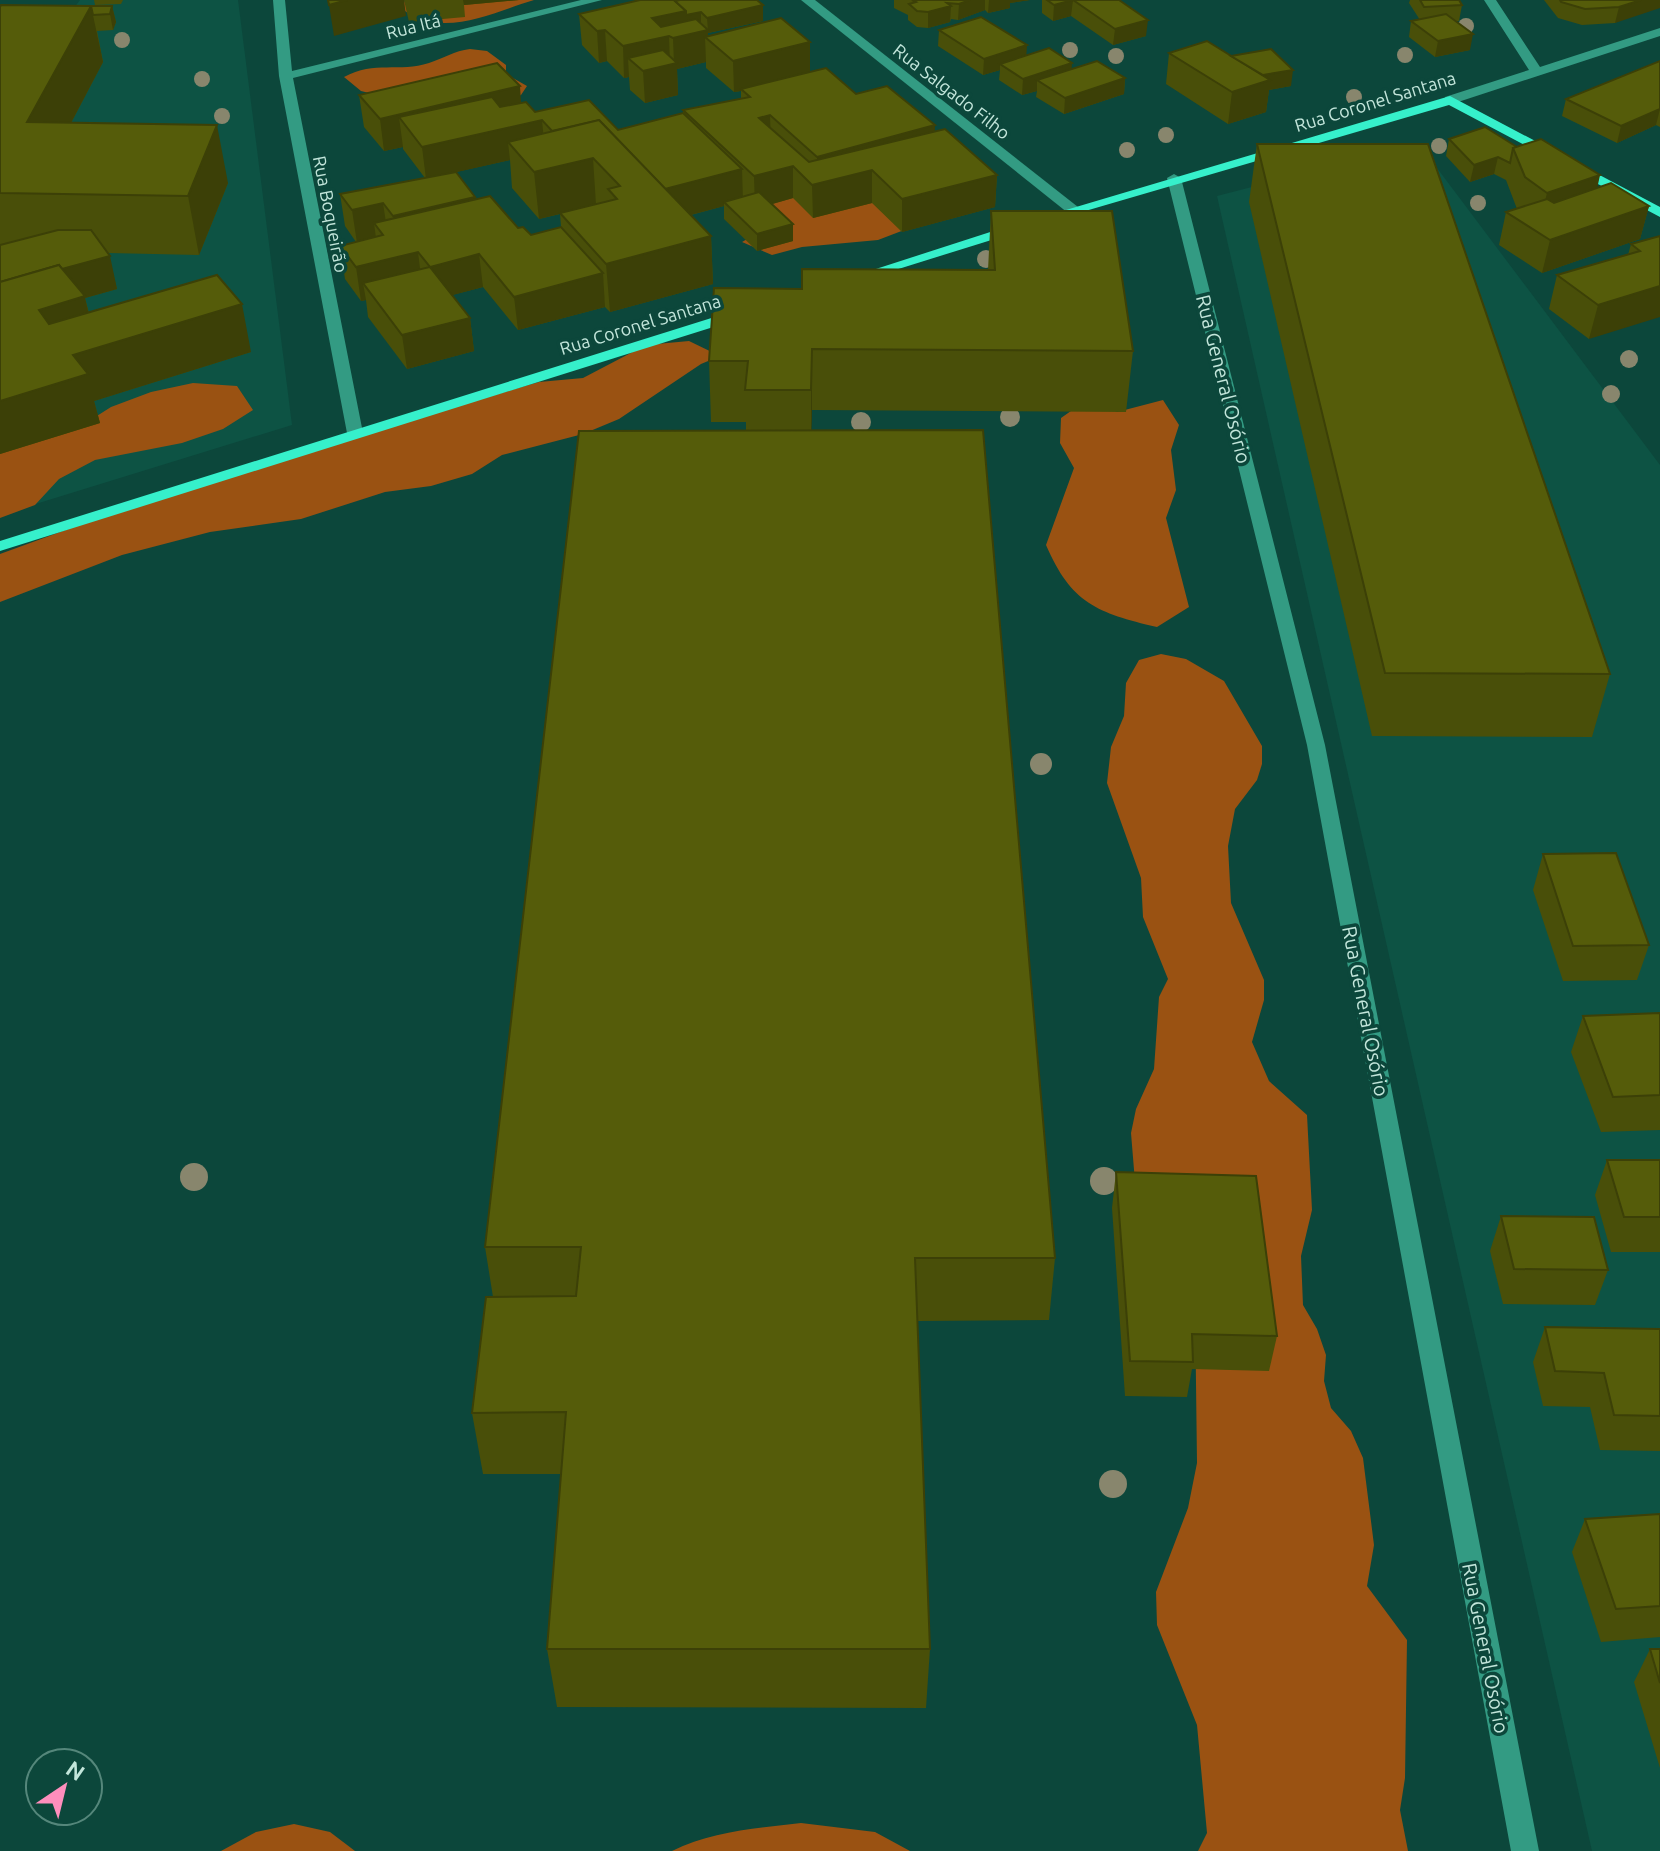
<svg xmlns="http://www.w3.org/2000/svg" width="1660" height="1851" viewBox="0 0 1660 1851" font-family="Ubuntu,sans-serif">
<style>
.built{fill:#0d5344}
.green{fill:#9a5212}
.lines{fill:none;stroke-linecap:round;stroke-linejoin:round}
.minor{fill:#339b83;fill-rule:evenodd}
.major{fill:#36f0cb;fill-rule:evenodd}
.tree{fill:#88866d}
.wall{fill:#494f09;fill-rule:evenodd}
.shaded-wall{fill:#3c4007;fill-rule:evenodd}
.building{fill:#555c0a;stroke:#3c4007;stroke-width:2}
.labels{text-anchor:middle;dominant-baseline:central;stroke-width:7;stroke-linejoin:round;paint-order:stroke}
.far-street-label{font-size:18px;fill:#c3e6db;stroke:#0c473b}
.street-label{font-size:20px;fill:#c3e6db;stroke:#0c473b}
</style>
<rect width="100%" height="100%" fill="#0c473b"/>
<g class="built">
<path d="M80 0H238L292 425 0 515V106Z"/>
<path d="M1419 144 1660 465V1851H1592L1217 196Z"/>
</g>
<g class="green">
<path d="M405 0H534C493 12 443 40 402 9Z"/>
<path d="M470 49 487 51 506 65V74L527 86 521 95 507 102 377 95 361 91 344 77C375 60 399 73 429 63 444 58 454 51 470 49Z"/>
<path d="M794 193 871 202 912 227 878 240 802 247 772 255 742 242 768 227 766 206Z"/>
<path d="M689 341 720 356 701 364 619 419 583 434 502 455 472 474 431 486 385 492 301 519 210 532 122 555 0 602V554L145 501 355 436 539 382 583 378 646 345Z"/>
<path d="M193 383 237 386 253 410 223 429 182 443 95 460 59 479 35 505 0 518V443L78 428 111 407 151 392Z"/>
<path d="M1088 399 1117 412 1163 400 1179 425 1171 450 1176 490 1166 518 1189 607 1157 627C1097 613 1071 603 1046 545L1074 468 1060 443 1061 418Z"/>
<path d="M1161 654 1186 659 1224 681 1262 746V764L1257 780 1235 809 1228 846 1231 903 1264 980V1000L1252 1042 1269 1081 1307 1115 1312 1210 1301 1256 1303 1305 1317 1329 1326 1355 1324 1381 1331 1408 1351 1431 1363 1458 1374 1545 1367 1586 1407 1640 1405 1778 1400 1810 1408 1851H1198L1207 1833 1197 1725 1157 1625 1156 1592 1188 1508 1197 1463 1195 1304 1135 1182 1131 1133 1136 1109 1154 1069 1159 997 1168 979 1143 917 1141 878 1107 783 1111 747 1124 716 1126 683 1139 660Z"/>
<path d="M801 1823 875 1832 910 1851H672C712 1831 757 1828 801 1823Z"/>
<path d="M294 1824 330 1832 355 1851H221L256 1832Z"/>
</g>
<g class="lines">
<g class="minor">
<path d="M273 0H285L292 71 581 0H602L293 78 363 433 355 438 347 433 279 76Z"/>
<path d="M801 0H815L1078 207V213H1068Z"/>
<path d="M1484 0H1496L1540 67 1660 28V36L1455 103H1445V97L1529 70Z"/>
<path d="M1174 174 1181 178 1325 745 1539 1851H1511L1307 745 1167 178Z"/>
</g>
<g class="major">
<path d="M1450 96 1660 207V217L1449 105 1051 221 1039 218Z"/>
<path d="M1015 224 1020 225V231L860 281 855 282 848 278Z"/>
<path d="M737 310 742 312V318L0 551V541Z"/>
</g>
</g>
<g class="tree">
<circle cx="1466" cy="26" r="8"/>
<circle cx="122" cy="40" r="8"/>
<circle cx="1070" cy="50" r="8"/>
<circle cx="1405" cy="55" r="8"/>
<circle cx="1116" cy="56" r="8"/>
<circle cx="202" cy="79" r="8"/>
<circle cx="1354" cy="97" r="8"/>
<circle cx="222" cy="116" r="8"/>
<circle cx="1166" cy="135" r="8"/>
<circle cx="1439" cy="146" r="8"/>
<circle cx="1127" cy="150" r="8"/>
<circle cx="1478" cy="203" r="8"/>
<circle cx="986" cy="259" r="9"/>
<circle cx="1629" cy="359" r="9"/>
<circle cx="1611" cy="394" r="9"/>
<circle cx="1010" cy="417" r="10"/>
<circle cx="861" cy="422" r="10"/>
<circle cx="1041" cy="764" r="11"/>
<circle cx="194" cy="1177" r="14"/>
<circle cx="1104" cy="1181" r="14"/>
<circle cx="1113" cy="1484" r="14"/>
</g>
<g class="wall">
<path d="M94 0H123L121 4 95 5Z"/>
<path d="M404 0H519L464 5 465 17 409 22Z"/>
<path d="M894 0H1030L1010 3V8L988 13 985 10 958 20 951 19 950 22 928 28 917 27 908 20V15L894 8Z"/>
<path d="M1042 0H1119L1146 36 1113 45 1071 16 1053 21 1042 13Z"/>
<path d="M1410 0H1459L1462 5 1459 21H1455L1470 50 1435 57 1409 37 1411 21 1420 20 1409 3Z"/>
<path d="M1544 0H1660L1615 23 1582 25 1558 18Z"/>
<path d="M675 1 763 5V21L708 33V36L810 42V72L935 131 997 175 995 207 902 232 872 203 813 218 793 198 772 204 793 224V241L757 251 724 219V206L691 215 711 236 713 284 610 312 605 307 518 330 483 287 452 295 470 318 474 351 407 369 368 317 366 300 361 301 345 279 340 246 356 242 345 226 340 194 425 178 403 149V147L384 151 364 127 359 95 521 103 535 112 618 130 683 114V110L741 99V91L734 92 706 68V62L677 69 678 95 645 103 630 90 629 77 624 78 607 61 599 63 582 45 579 14ZM510 160 512 188 539 219 560 214 561 227 531 235 518 228 475 199V197L456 172Z"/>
<path d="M112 6 116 22 113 30 97 31 103 62 71 123 228 183 199 255 108 253 117 289 85 298 89 313 251 352 94 401 100 423 0 454V7Z"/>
<path d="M939 30 1072 69 1125 78 1124 94 1064 114 1036 97 1037 91 1022 95 999 80 1000 70 983 75 938 46Z"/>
<path d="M1169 53 1231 56 1291 86 1269 90 1266 112 1228 124 1166 84Z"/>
<path d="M1660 61V127L1656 125 1617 143 1562 116 1566 99Z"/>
<path d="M1449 139 1517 147 1597 188 1649 206 1640 239 1542 273 1499 245 1506 212 1517 209 1506 180 1494 174 1470 182 1446 156Z"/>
<path d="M1257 144 1610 674 1592 737 1372 736 1249 202Z"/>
<path d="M991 211 1133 351 1126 412 812 410 811 430 1055 1258 1049 1320 917 1321 930 1649 926 1708 557 1707 547 1649 561 1474H483L472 1413 493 1297 485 1247 746 431V422H711L709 361 802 289 988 270Z"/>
<path d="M1660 236 1589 339 1549 309 1557 275 1628 255 1631 244Z"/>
<path d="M1543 854 1649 945 1637 980 1563 981 1533 890Z"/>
<path d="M1660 1013V1130L1601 1132 1571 1052 1583 1016Z"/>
<path d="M1607 1160H1660V1252H1611L1595 1195Z"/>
<path d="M1116 1172 1277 1336 1269 1371 1192 1369 1187 1397 1125 1396 1112 1208Z"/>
<path d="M1501 1216 1608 1270 1595 1305 1503 1304 1490 1251Z"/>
<path d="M1545 1327 1660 1329V1451L1600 1450 1590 1407 1543 1406 1533 1362Z"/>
<path d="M1660 1514V1637L1601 1642 1572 1552 1585 1519Z"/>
<path d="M1650 1649H1660V1768L1634 1682Z"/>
</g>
<g class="shaded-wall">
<path d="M347 0H404L406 16 334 36 329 5Z"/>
<path d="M463 0H519L464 5Z"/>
<path d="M970 0H985V10L958 20 959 4Z"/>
<path d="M989 0H1030L1010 3V8L988 13Z"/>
<path d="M1073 0 1071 16 1053 21 1054 5Z"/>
<path d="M1641 0H1660V8L1615 23 1619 7Z"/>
<path d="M763 5V21L708 33V40L705 37 706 62 677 69 678 95 645 103 643 71 628 58 629 77 624 78 623 46 652 18 686 11 701 12V27L708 30 707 18ZM669 36 673 38 674 64 670 65Z"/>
<path d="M91 6 103 62 41 180 27 122Z"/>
<path d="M112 6 116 22 113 30 110 14Z"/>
<path d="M951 6 950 22 928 28V12Z"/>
<path d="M1148 20 1146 36 1113 45 1115 29Z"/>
<path d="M605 30 607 61 599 63 597 31Z"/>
<path d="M1473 34 1470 50 1435 57 1438 41Z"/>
<path d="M810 42V73L741 89V91L734 92 733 61Z"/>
<path d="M1027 45 1026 61 1000 64V70L983 75 984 59Z"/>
<path d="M1072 63 1071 79 1037 80V91L1022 95 1023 79Z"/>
<path d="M1293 70 1291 86 1269 90 1266 112 1228 124 1232 92 1249 78Z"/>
<path d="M1125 78 1124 94 1064 114 1065 98Z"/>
<path d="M520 86 522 118 399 117 403 147 384 151 380 119Z"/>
<path d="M1660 109 1656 125 1617 143 1621 126Z"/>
<path d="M770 115 771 147 759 118Z"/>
<path d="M542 120 545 152 508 142 510 160 426 179 422 147Z"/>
<path d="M217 125 228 183 199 255 188 196Z"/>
<path d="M935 125 934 157 872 170V203L813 218 812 185 817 184V157Z"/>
<path d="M1498 157 1494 174 1470 182 1474 165Z"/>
<path d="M593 158 596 205 539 219 534 172Z"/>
<path d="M793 166V198L755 209 754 176Z"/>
<path d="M742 169 743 201 724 202V206L660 223 658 191Z"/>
<path d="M997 175 995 207 902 232V199Z"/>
<path d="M1600 175 1593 208 1539 226 1547 193Z"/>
<path d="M475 197 479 230 398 249 393 216Z"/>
<path d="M383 203 388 236 383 235 374 223 376 238 357 243 352 210Z"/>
<path d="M1649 206 1640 239 1542 273 1550 240Z"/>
<path d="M793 224V241L757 251V234Z"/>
<path d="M711 236 713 284 610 312 606 264Z"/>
<path d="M418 252 422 285 363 283 366 300 361 301 356 267Z"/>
<path d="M479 254 483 287 434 300 430 267Z"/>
<path d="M110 256 117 289 85 298 96 344 51 358 0 286Z"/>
<path d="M603 273 605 307 518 330 514 297Z"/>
<path d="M1660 286V317L1589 339 1598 305Z"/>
<path d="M242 304 251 352 94 401 100 423 0 454V401L73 355Z"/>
<path d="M470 318 474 351 407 369 402 335Z"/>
<path d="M812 349V410L811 451V390Z"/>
</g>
<g class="building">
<path d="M328 0H347L329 5Z"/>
<path d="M640 0H674L686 11 652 18 661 27 696 19 708 30 673 38 669 36 623 46 605 30 597 31 579 14Z"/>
<path d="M680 0H757L763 5 707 18 701 12 686 15V11L675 1Z"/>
<path d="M912 0H970L959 4 947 3 951 6 928 12 917 11 909 4 916 2Z"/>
<path d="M1047 0H1119L1148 20 1115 29 1073 0 1054 5Z"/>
<path d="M1420 0H1459L1462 5 1424 7Z"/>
<path d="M1560 0H1641L1619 7 1585 9 1561 2Z"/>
<path d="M1 5 91 6 27 122 217 125 188 196 0 193V7Z"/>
<path d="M91 6H112L110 14 93 15Z"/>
<path d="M1446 14 1473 34 1438 41 1411 21Z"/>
<path d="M981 17 1027 45 984 59 939 30Z"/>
<path d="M781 18 810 42 733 61 705 37Z"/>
<path d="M1207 41 1270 80 1232 92 1169 53Z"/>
<path d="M1049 48 1072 63 1023 79 1000 64Z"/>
<path d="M1271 49 1293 70 1263 75 1231 56Z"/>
<path d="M663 50 677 63 643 71 628 58Z"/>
<path d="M1097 61 1125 78 1065 98 1037 80Z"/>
<path d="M1660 61V109L1621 126 1566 99Z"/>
<path d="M497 63 520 86 380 119 359 95Z"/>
<path d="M826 68 856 94 887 86 935 125 817 157 770 115 759 118 809 162 945 129 997 175 902 199 872 170 812 185 793 166 754 176 683 110 750 97 741 89Z"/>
<path d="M492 97 500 107 526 102 535 112 589 100 618 130 683 113 742 169 665 189 599 120 552 131 542 120 422 147 399 117Z"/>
<path d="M599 120 711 236 606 264 560 213 617 199 608 189 620 186 593 158 534 172 508 142Z"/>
<path d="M1485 127 1517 147 1513 148 1510 163 1498 157 1474 165 1449 139Z"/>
<path d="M1541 139 1600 175 1547 193 1525 177 1513 148Z"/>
<path d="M1257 144H1428L1610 674 1385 673Z"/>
<path d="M456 172 475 197 393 216 383 203 352 210 340 194Z"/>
<path d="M1611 183 1649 206 1550 240 1506 212 1547 199 1554 203Z"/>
<path d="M759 192 793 224 757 234 724 202Z"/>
<path d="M490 196 518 228 523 227 531 235 561 227 603 273 514 297 479 254 430 267 470 318 402 335 363 283 430 267 418 252 356 267 340 246 383 235 374 223Z"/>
<path d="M991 211H1112L1133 351 812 349 811 390H745L748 361H709L714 288 802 289V269L995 270Z"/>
<path d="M58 230H91L110 256 62 269 59 265 0 282V245Z"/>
<path d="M1660 236V286L1598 305 1557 275 1640 251 1631 244Z"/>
<path d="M59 265 85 296 39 310 49 324 217 275 242 304 73 355 88 374 0 401V282Z"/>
<path d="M983 430 1055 1258H915L930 1649H547L566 1412 472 1413 486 1297 576 1296 581 1247H485L579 431Z"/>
<path d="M1616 853 1649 945 1573 946 1543 854Z"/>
<path d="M1660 1013V1095L1613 1097 1583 1016Z"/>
<path d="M1607 1160H1660V1217H1624Z"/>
<path d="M1116 1172 1256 1176 1277 1336 1192 1334 1193 1362 1130 1361Z"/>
<path d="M1501 1216 1594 1217 1608 1270 1514 1269Z"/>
<path d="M1545 1327 1660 1329V1416L1614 1415 1604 1373 1555 1371Z"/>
<path d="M1660 1514V1606L1616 1609 1585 1519Z"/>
<path d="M1650 1649H1660V1683Z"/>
</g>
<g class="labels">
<g class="far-street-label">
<text transform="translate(413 26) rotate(-14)">Rua Itá</text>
<text transform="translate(952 91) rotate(38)">Rua Salgado Filho</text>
<text transform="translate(1375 101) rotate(-17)">Rua Coronel Santana</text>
<text transform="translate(331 214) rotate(79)">Rua Boqueirão</text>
<text transform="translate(640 324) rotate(-17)">Rua Coronel Santana</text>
</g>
<g class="street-label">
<text transform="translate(1224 379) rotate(76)">Rua General Osório</text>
<text transform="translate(1366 1011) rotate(79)">Rua General Osório</text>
<text transform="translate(1486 1648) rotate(79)">Rua General Osório</text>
</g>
</g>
<g transform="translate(64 1787) rotate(35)"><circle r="38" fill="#0c473b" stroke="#55877b" stroke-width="2"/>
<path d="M0-6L14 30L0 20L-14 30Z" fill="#fe8ebc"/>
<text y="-12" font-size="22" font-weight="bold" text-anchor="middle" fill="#c3e6db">N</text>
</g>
</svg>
